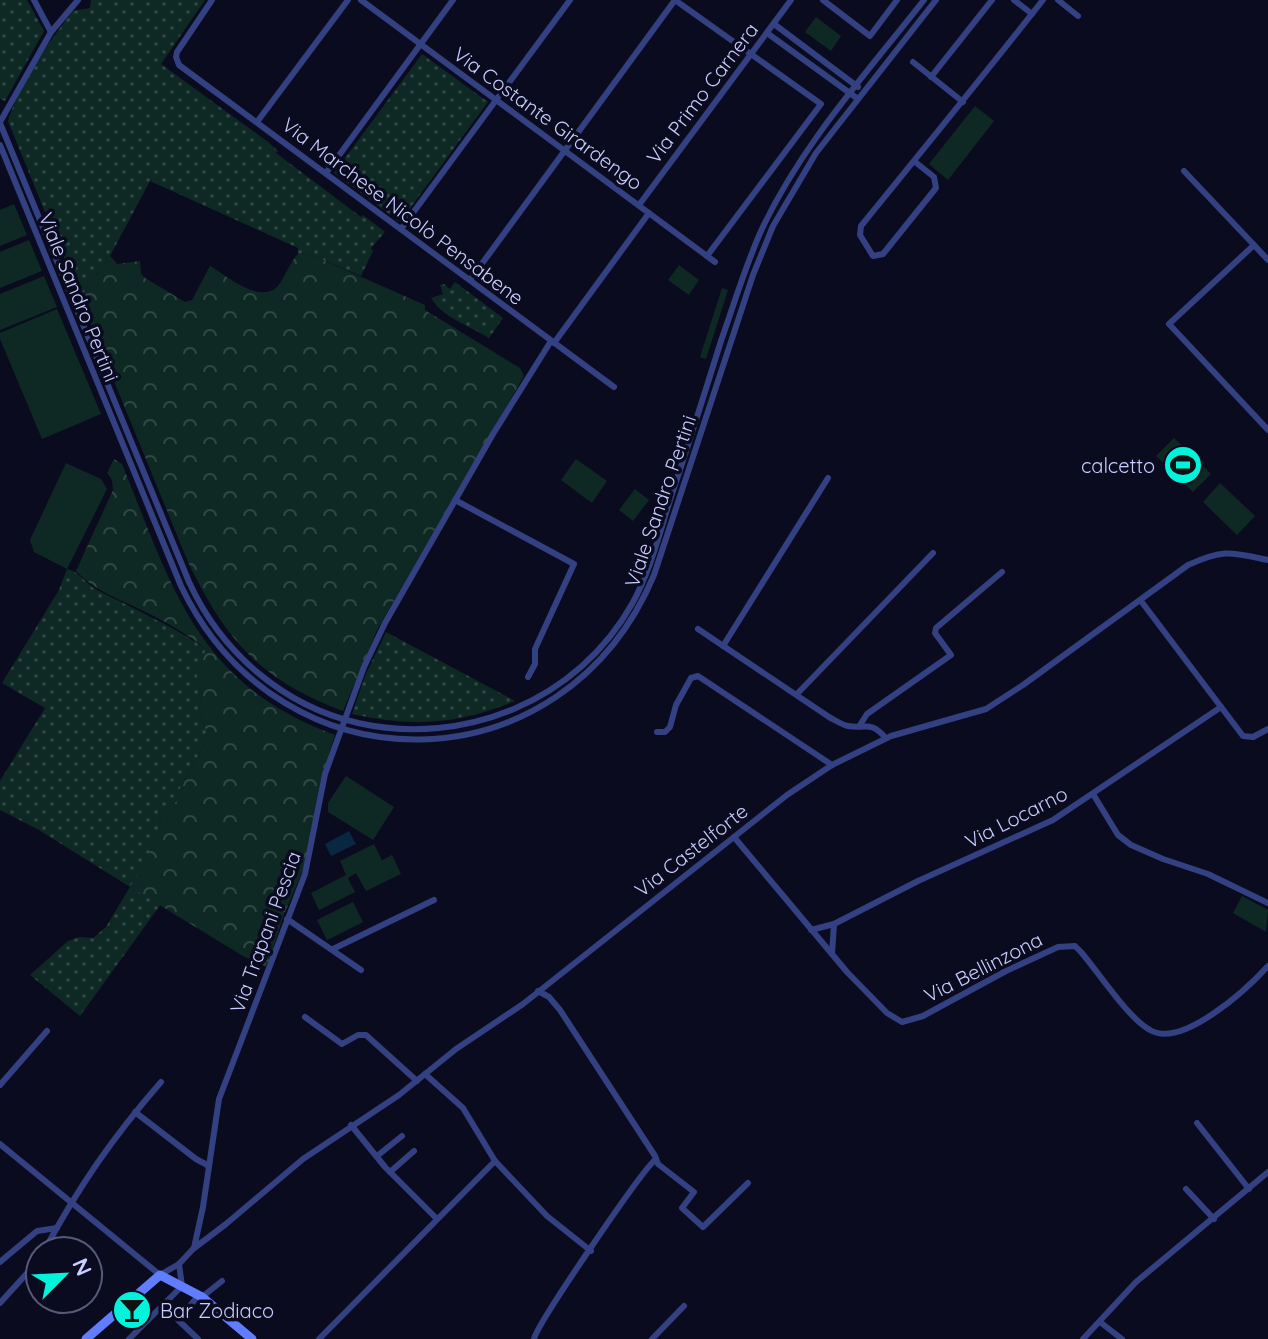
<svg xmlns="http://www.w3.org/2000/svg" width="1268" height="1339" viewBox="0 0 1268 1339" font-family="Quicksand,sans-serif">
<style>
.grass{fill:url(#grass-dots)}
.forest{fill:url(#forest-crowns)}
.garden{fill:#0e2923}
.water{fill:#082841}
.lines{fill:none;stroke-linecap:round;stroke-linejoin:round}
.street{stroke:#334081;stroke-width:6}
.secondary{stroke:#607cff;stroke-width:9}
.labels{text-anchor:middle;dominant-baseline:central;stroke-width:7;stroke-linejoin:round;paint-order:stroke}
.street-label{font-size:20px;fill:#c9cdff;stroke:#0b0b1f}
.poi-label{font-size:20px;fill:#c9cdff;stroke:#0b0b1f;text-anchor:end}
</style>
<defs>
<pattern id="grass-dots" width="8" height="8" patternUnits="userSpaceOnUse" patternTransform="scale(2)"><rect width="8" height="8" fill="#0e2923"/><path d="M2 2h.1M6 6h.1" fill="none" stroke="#304744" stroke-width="1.8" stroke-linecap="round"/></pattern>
<pattern id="forest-crowns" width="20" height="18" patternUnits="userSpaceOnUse" patternTransform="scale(2)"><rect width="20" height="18" fill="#0e2923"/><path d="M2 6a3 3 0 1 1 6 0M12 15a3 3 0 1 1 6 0" fill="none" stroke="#304744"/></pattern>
</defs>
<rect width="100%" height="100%" fill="#0b0b1f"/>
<g class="grass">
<path d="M0 0H27L44 31 5 101 0 99Z"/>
<path d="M91 0H205L161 64 268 142 278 151 276 153 361 217 363 215 385 232 371 248 373 251 361 276 307 253 298 254V248L150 181 110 256 80 298 8 121C20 82 48 43 73 11L90 8Z"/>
<path d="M422 54 488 102 400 222 334 173Z"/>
<path d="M455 282 503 318 489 338C470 326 443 318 431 298L443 294 440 285 444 284 450 289Z"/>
<path d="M67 569C81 572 85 584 97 590 134 609 171 625 206 649L196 680 202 695 199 710 206 731V741L176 796V802L162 810 159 815 161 825 156 840 131 886 161 904 80 1016 30 975 68 941 79 937 93 938 106 927 130 887 39 830 0 810V781L45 708 2 683 59 590Z"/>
<path d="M386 632 515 701C457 725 412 727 352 714L365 676Z"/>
</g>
<g class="forest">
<path d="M307 253 425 305V310L520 368 524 376 377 630 343 711C260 680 226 640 188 562L80 298 110 256 117 264 140 261 141 274 145 278 185 302 192 300 210 266C227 276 260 305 278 286 286 276 289 263 298 254Z"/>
<path d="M114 459 122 464C172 587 197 685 335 735L320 782 305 865 283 917 267 967 243 956 130 887 156 840 161 825 159 815 162 810 176 802V796L206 741V731L199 710 202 695 196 680 206 649C185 632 159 618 135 607 110 595 96 591 76 571L113 490 112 480 107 473Z"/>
</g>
<g class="garden">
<path d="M816 17 841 36 831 51 805 32Z"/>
<path d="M975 106 994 121 948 180 929 164Z"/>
<path d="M14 204 27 235 0 246V210Z"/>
<path d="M29 240 42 271 0 288V252Z"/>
<path d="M679 265 699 280 689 295 668 280Z"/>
<path d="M44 276 57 307 0 330V294Z"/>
<path d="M722 288 728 290 706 359 700 357Z"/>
<path d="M57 309 101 414 42 439 0 339V333Z"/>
<path d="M1174 438 1211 474 1193 492 1156 456Z"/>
<path d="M576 459 607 481 592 503 561 480Z"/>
<path d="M66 463 101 479 107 489 67 569 34 552 30 540Z"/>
<path d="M1220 483 1255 516 1237 535 1203 502Z"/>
<path d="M635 489 649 500 633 521 619 510Z"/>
<path d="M346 776 394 807 373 840 328 812V803Z"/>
<path d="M374 844 382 860 392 855 401 874 366 891 356 873 348 878 355 892 319 910 311 893 346 875 340 861Z"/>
<path d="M1242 896 1268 910 1266 932 1233 913Z"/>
<path d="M353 902 363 922 327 940 317 920Z"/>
</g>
<path class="water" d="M349 831 356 844 331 856 325 844Z"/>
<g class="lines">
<g class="street">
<path d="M34 0 51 32"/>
<path d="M212 0 177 52 176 57 179 65 614 387"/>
<path d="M361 0 715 262"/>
<path d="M675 0 821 104 707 256"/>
<path d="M823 0 870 36 897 0"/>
<path d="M1014 0 1032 14"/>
<path d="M1058 0 1078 16"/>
<path d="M774 24 858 87"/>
<path d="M767 33 858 99"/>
<path d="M913 62 963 102"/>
<path d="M931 77 992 0"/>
<path d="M0 122 51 32 78 0"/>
<path d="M257 122 348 0"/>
<path d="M0 123 189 582C221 652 283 706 358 723 465 747 578 700 632 604 651 570 660 531 672 494 689 443 705 392 721 341 734 304 745 267 761 231 801 145 866 74 924 0"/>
<path d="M0 145 181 586C281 795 564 790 654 575L753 275 773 226 816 153 936 0"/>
<path d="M914 161 934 177 936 188 883 254 873 256 860 235 861 226C922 151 983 76 1043 0"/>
<path d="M1184 171 1254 245"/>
<path d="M326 173 453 0"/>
<path d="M639 205 791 0"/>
<path d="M401 229 570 0"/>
<path d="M1268 260 1254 245 1169 324 1268 430"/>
<path d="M470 280 675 0"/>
<path d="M554 343 649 213"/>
<path d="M455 500 574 564 535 649V664L528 677"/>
<path d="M1141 601 1243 736 1253 737 1268 729"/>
<path d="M698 629 829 717C835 720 842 725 848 726 868 729 869 720 886 738"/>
<path d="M723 646 828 478"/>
<path d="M797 694 933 553"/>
<path d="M860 725 867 714 951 655 935 633 936 628 1002 572"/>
<path d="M657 732H665L670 727 676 705 691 678 698 676 832 765"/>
<path d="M1093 794 1118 835 1131 845 1163 859 1208 874 1268 903"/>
<path d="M734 837 847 972 887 1013 902 1022 923 1016 1006 971 1058 947 1075 946 1081 952C1099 973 1128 1018 1150 1030 1182 1049 1247 989 1268 966"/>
<path d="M287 919 361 970"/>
<path d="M811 930 834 924 918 881 1053 820 1221 707"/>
<path d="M333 949 434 900"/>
<path d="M832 954 834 924"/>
<path d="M538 991 549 997 560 1010 655 1156 658 1164 694 1192 682 1208 703 1227 748 1183"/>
<path d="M305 1017 342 1044 358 1035H366L417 1081"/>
<path d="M425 1074 463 1108 495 1161 547 1216 591 1251"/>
<path d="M0 1085 47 1031"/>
<path d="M135 1112 196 1159 209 1166"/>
<path d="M1197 1123 1249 1189"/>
<path d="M351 1125 385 1167 437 1219"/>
<path d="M0 1144 160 1275 179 1264 193 1249 226 1224 303 1159 399 1095 456 1049 523 1004 787 795 832 765 891 736 986 709 1023 685 1188 565C1224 549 1230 552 1268 560"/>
<path d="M377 1156 402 1136"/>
<path d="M390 1172 414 1151"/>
<path d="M1186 1189 1214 1219"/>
<path d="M194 1248 203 1207 219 1099 305 874 325 774 364 667 385 623 493 434 551 341"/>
<path d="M44 1251C79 1186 113 1137 161 1082"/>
<path d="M0 1262 37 1231 57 1228"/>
<path d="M202 1297 222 1281"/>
<path d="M0 1303 40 1259"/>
<path d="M1100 1322 1122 1339"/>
<path d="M129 1339 182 1286 179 1264"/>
<path d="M198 1339 178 1320 199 1295"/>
<path d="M319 1339 495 1161"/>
<path d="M534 1339C537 1324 642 1170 656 1159"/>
<path d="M652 1339 684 1306"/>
<path d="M1083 1339 1136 1282 1268 1172"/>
</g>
<path class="secondary" d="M86 1339 160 1275 202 1297 252 1339"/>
</g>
<defs>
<g id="stadium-disc" transform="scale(2)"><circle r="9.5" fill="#00f4db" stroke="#0b0b1f"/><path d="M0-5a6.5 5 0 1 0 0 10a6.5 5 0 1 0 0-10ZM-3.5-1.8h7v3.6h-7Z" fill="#111"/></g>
<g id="bar-disc" transform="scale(2)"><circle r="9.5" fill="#00f4db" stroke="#0b0b1f"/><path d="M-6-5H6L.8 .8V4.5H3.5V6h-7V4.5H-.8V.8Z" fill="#111"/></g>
</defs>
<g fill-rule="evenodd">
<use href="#stadium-disc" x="1183" y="465"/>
<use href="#bar-disc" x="132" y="1310"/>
</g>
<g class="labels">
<g class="street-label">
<text transform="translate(702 93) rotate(-53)">Via Primo Carnera</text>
<text transform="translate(548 118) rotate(36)">Via Costante Girardengo</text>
<text transform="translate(403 211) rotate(37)">Via Marchese Nicolò Pensabene</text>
<text transform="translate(79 297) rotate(68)">Viale Sandro Pertini</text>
<text transform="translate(660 501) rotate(-71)">Viale Sandro Pertini</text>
<text transform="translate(1016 817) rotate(-27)">Via Locarno</text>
<text transform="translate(691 850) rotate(-38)">Via Castelforte</text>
<text transform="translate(265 932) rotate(-70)">Via Trapani Pescia</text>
<text transform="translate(983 967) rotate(-27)">Via Bellinzona</text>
</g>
<g class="poi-label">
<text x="1155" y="465">calcetto</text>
<text x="160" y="1310" text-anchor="start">Bar Zodiaco</text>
</g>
</g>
<g transform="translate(64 1275) rotate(66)"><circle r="38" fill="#0b0b1f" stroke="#575979" stroke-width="2"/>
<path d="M0-6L14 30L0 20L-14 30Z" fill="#00f4db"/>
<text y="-12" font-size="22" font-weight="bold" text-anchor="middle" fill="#c9cdff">N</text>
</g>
</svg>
